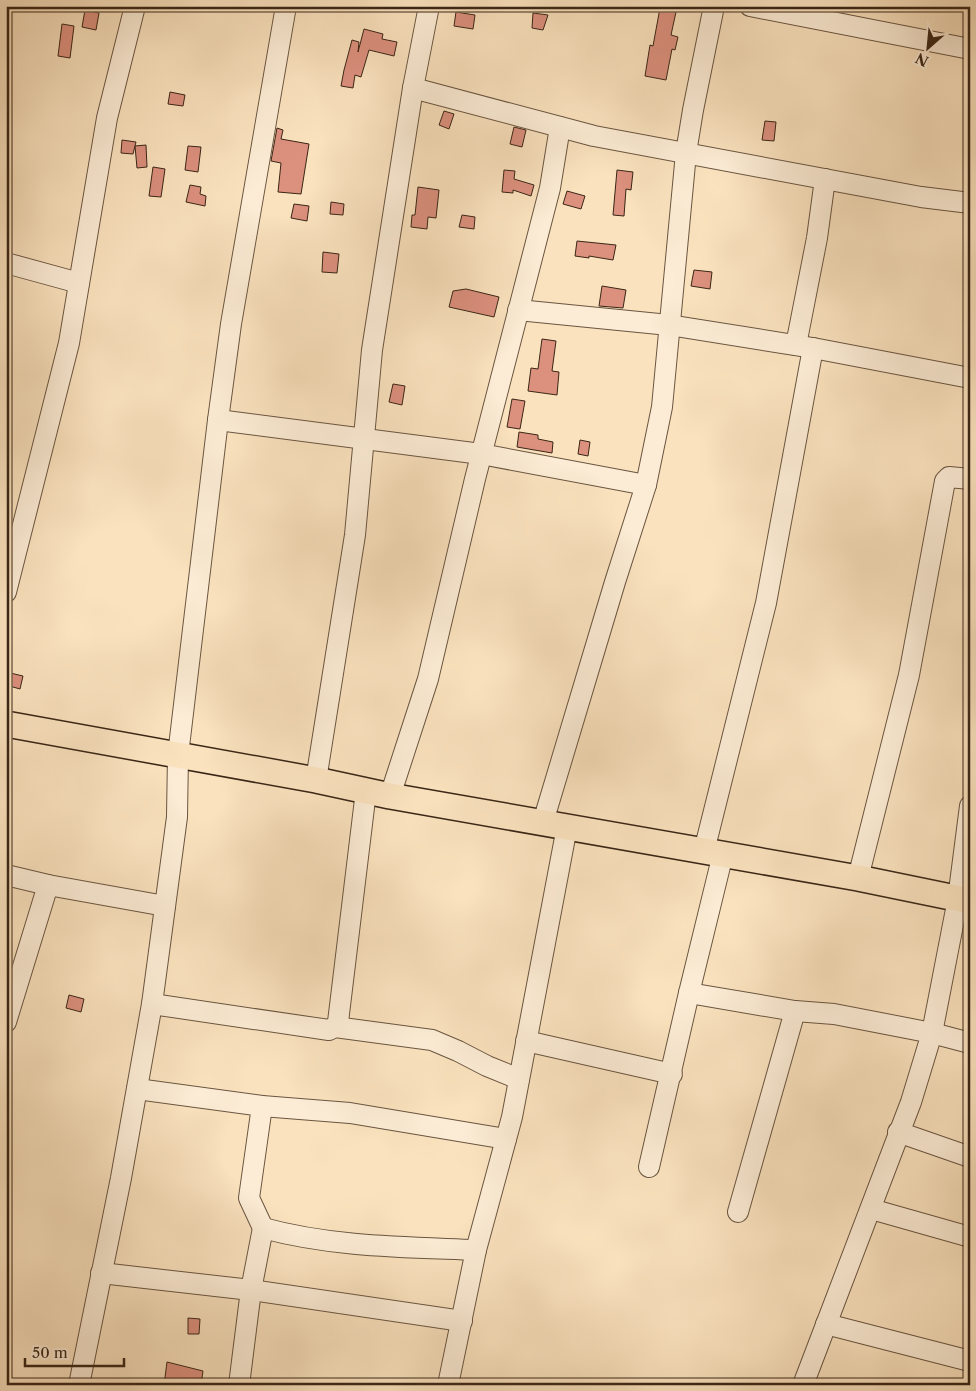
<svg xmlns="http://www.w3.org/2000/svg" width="976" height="1391" viewBox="0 0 976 1391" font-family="'Libre Caslon Text',serif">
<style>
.building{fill:#dc907e;stroke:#3a2616}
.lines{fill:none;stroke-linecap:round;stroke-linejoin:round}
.minor-casing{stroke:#6a5540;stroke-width:22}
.major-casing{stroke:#3a2616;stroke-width:28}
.minor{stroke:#fcecd5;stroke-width:20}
.major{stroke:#fae2be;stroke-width:25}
</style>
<rect width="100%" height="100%" fill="#fae2be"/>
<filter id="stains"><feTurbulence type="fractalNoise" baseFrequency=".004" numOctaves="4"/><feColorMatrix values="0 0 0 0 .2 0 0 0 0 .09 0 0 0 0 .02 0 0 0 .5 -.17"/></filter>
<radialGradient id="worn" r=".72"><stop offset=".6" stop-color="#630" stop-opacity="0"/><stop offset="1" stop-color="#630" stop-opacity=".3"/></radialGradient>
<g class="building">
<path d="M660 8 676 12 671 35 678 37 675 50 672 49 666 80 645 76 650 45 653 46Z"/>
<path d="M85 10 99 13 96 30 82 27Z"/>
<path d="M456 12 475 15 473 29 454 26Z"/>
<path d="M533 13 548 15 543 30 532 28Z"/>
<path d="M62 24 74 26 70 58 58 56Z"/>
<path d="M364 29 383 34 382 39 397 42 394 56 369 50 361 77 355 75 353 88 341 86 344 70 352 40 359 42 358 52Z"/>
<path d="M170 92 185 95 183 106 168 104Z"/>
<path d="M444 111 454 114 449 129 439 125Z"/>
<path d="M765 121 776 122 774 141 762 140Z"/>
<path d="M514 127 526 130 522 147 510 144Z"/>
<path d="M277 128 283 130 281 139 309 144 301 194 278 192 281 163 271 161Z"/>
<path d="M122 140 136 142 133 154 121 153Z"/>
<path d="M146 145 147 167 137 168 135 146Z"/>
<path d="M188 146 201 147 198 172 185 170Z"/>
<path d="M153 167 165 169 161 197 149 196Z"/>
<path d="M504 170 515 171 514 179 534 185 531 196 513 190V193L502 192Z"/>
<path d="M617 170 633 172 631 190 626 189 624 216 613 215Z"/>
<path d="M190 185 201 187 200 194 206 196 205 206 186 202Z"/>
<path d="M418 187 439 190 436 218 428 217 427 229 411 227 412 215H415Z"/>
<path d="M567 191 585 196 581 209 563 204Z"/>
<path d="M331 202 344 204 343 215 330 214Z"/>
<path d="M294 204 309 206 307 221 291 218Z"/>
<path d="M462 215 475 217 474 229 459 227Z"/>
<path d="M577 241 616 245 613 260 589 256V258L575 256Z"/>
<path d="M323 252 339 254 337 273 322 272Z"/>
<path d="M694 270 712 272 710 289 691 286Z"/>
<path d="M602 286 626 290 623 308 599 306Z"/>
<path d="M466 289 499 297 494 317 449 307 453 291Z"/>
<path d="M542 339 556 341 552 371 559 372 557 395 528 391 531 368 538 369Z"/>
<path d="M393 384 405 386 402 405 389 402Z"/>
<path d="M512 399 525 401 520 429 507 427Z"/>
<path d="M519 432 538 435V439L553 442 552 453 517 447Z"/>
<path d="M580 440 590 442 588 456 578 454Z"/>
<path d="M6 672 23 676 20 689 6 685Z"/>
<path d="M69 995 84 999 81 1012 66 1008Z"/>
<path d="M188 1318 200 1319 199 1334H188Z"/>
<path d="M167 1362 203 1371 201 1385H164Z"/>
</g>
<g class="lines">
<g class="minor-casing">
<g id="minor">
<path d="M750 6 970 49"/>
<path d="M413 88 594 136 921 197 970 203"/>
<path d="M6 263 79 283"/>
<path d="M518 310 669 325 813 348 970 378"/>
<path d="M796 345 817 238 825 179"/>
<path d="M218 420 481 454 646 485"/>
<path d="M6 592 69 343 107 118 135 6"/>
<path d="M316 780 355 535 372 350 413 88 429 6"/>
<path d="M390 796 428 679 475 479 550 188 560 127"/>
<path d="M543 822 615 582 646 485 662 407 686 153 693 110 714 6"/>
<path d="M704 851 766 603 813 348"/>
<path d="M6 875 48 885"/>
<path d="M858 878 909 675 945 481 949 477 970 479"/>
<path d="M689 993 795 1011 834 1014 932 1033 970 1043"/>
<path d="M152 1004 329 1030 335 1027 432 1040 458 1051 487 1066 519 1079"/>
<path d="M6 1022 48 885 165 906"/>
<path d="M335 1027 338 1022 366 791"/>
<path d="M526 1041 672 1074"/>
<path d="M137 1089 262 1106 350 1113 506 1139"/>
<path d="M262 1106 249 1198 263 1228"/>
<path d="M898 1132 970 1157"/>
<path d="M649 1167 689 993 723 854"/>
<path d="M871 1209 970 1237"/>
<path d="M738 1212 795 1011"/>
<path d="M101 1273 251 1290 462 1321"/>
<path d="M826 1324 970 1361"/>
<path d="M79 1385 121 1178 152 1004 177 817 178 755 218 420 231 324 286 6"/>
<path d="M239 1385 251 1290 263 1228C332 1247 405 1247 476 1250"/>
<path d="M448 1385 476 1250 512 1117 567 827"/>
<path d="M803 1385 911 1102 932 1033 958 899 970 806"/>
</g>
</g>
<g class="major-casing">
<path id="major" d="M6 724 316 780 390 796 858 878 970 901"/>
</g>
<use href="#minor" class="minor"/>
<use href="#major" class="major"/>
</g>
<rect width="976" height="1391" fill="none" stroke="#fae2be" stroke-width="25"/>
<rect x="8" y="8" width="961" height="1376" fill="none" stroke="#3a2616" stroke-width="2.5"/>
<rect x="12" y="12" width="951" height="1366" fill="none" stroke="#3a2616"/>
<g transform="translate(928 48) rotate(207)" stroke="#fcecd5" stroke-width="4" paint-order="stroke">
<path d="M0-4L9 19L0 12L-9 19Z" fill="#3a2616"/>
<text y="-8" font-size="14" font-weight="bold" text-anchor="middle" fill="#3a2616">N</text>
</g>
<path d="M25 1358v8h99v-8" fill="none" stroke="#3a2616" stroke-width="2.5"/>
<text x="32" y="1358" font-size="15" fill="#3a2616" stroke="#fcecd5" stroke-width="4" paint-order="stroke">50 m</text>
<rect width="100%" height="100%" filter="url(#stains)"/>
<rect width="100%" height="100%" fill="url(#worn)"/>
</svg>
